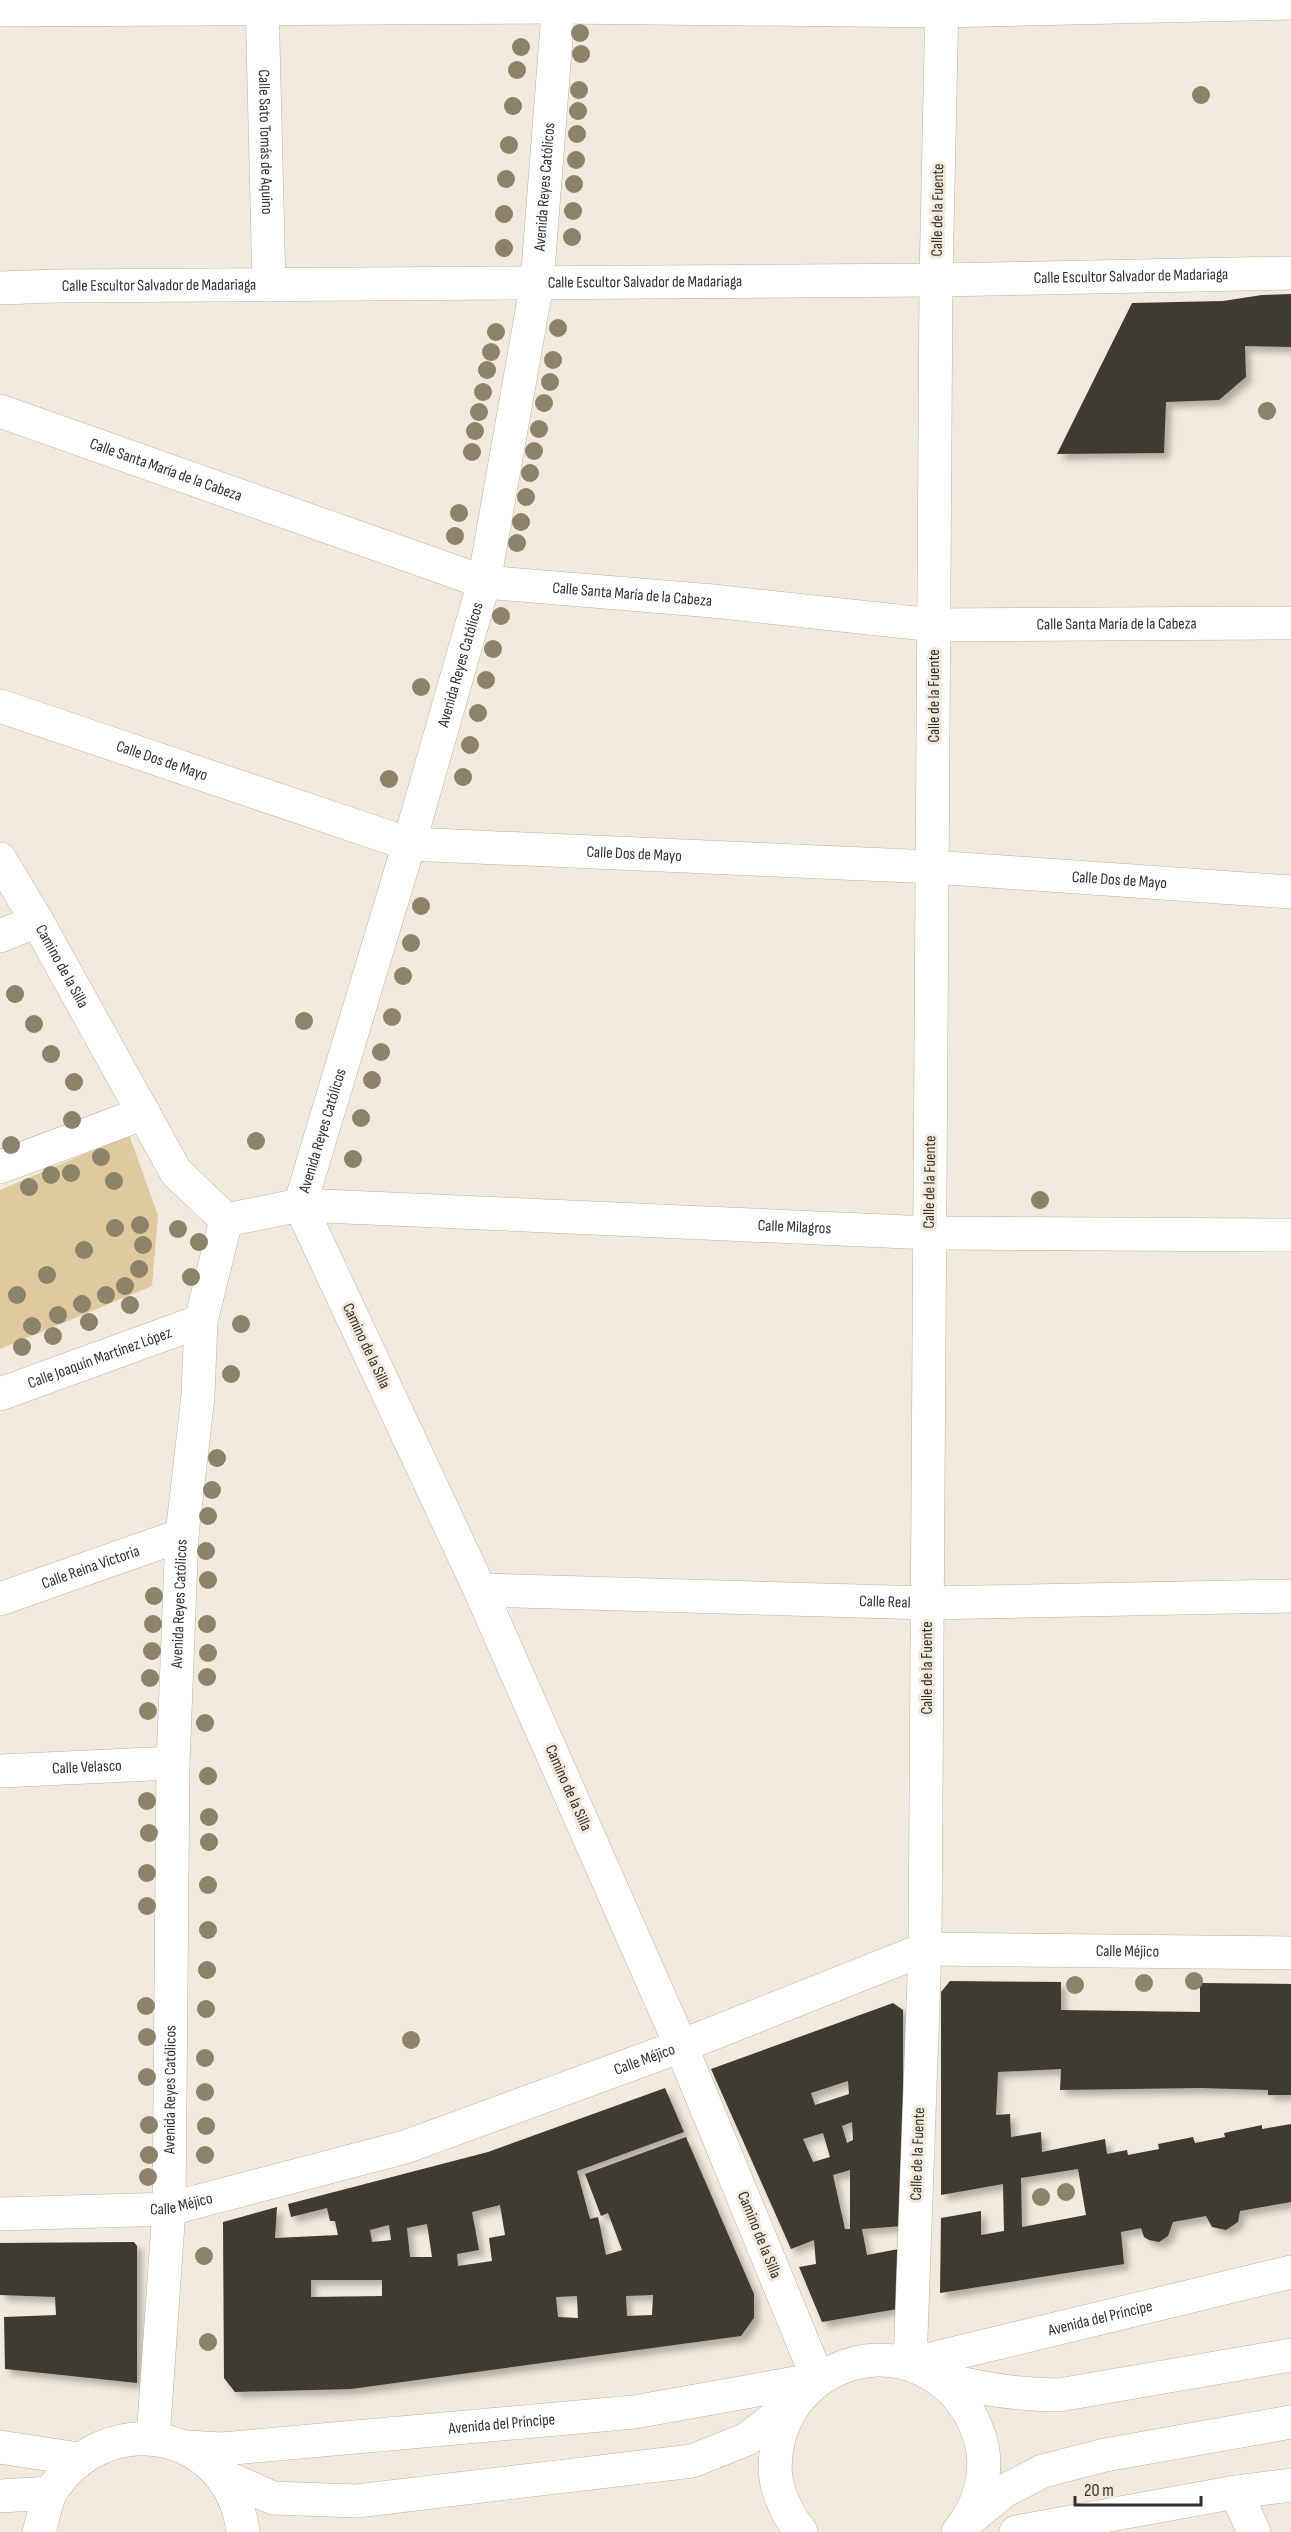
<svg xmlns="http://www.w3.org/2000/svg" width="1291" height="2532" viewBox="0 0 1291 2532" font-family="'Sofia Sans Condensed',sans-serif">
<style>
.green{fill:#e1c99f}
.building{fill:#413b30;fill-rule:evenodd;filter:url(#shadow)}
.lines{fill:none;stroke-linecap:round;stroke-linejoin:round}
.minor-casing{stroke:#bab2a5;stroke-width:34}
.primary-casing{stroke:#bab2a5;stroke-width:34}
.minor{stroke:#fff;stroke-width:33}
.primary{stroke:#fff;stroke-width:33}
.tree{fill:#8d826a}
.labels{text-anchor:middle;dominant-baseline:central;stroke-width:6;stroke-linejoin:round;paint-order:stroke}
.street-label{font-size:16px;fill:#34312c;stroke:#f2eadc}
</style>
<defs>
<filter id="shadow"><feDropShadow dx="5.5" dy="5.5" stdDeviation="3" flood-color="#0004"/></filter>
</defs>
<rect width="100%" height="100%" fill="#f2eadc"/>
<path class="green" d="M129 1135 158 1215 152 1286 0 1349V1190Z"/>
<g class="building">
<path d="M1291 294V347L1245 346 1246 377 1219 400 1166 402 1164 453 1057 454 1132 303 1223 301 1262 295Z"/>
<path d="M950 1981 1061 1982V2010L1200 2012V1983L1291 1984V2095H1268V2090L1200 2088 1060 2090 1061 2069 998 2072 996 2115 1010 2114 1011 2137 1041 2132 1042 2152 1105 2139 1107 2154 1127 2150 1128 2155 1159 2149 1158 2144 1193 2137 1195 2143 1225 2137 1224 2133 1262 2125V2129L1291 2124V2202L1240 2211 1238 2222 1226 2230 1212 2227 1206 2216 1173 2222 1168 2236 1159 2242 1149 2240 1144 2237 1141 2228 1121 2232 1124 2264 940 2293 941 2218 981 2211V2235L1004 2231 1003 2184 941 2195V1992ZM1078 2169 1086 2215 1022 2227 1021 2178Z"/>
<path d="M893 2003 903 2010V2226L862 2229 867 2255 904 2248 903 2308 822 2322 799 2267 816 2264 814 2240 791 2249 711 2069ZM848 2081 849 2094 815 2105 811 2093ZM852 2122 853 2140 847 2143 842 2126ZM823 2133 830 2157 813 2162 803 2139ZM850 2170V2229H845L833 2175Z"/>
<path d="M665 2088 684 2132 577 2171 590 2219 598 2217 606 2255 622 2250 608 2213 601 2216 585 2174 686 2137 754 2294V2318L741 2336 351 2389 235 2392 224 2378 223 2222 277 2207 275 2238 338 2235 335 2221H330L327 2208 291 2217 288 2204 488 2152ZM500 2205 505 2235 489 2238 492 2261 458 2266 457 2254 479 2250 472 2212ZM427 2224 432 2257H410L407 2228ZM389 2225 391 2240 372 2242 370 2230ZM311 2280H382V2296L311 2297ZM653 2295 652 2315 627 2316 626 2296ZM577 2296 578 2318 558 2317 556 2297Z"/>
<path d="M134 2242 137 2246V2383L5 2369 4 2317 56 2315 55 2297 0 2295V2243Z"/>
</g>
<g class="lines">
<g class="minor-casing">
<g id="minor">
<path id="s1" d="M262 0 269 285"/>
<path id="s2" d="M942 0 936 280 925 1949 910 2364 1291 2272"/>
<path d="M0 10 559 7 942 11 1291 3"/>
<path id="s3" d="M0 288 56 286 936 280 1291 273"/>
<path id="s4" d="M0 411 484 582 713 601 934 625 1291 623"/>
<path id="s5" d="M0 706 409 844 933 867 1291 892"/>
<path id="s6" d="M0 859 37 921 176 1172 226 1220"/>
<path d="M0 936 37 921"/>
<path d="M0 1167 144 1113"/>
<path id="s7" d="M0 1394 201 1321"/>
<path id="s8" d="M480 1590 927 1603 1291 1596"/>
<path id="s9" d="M0 1599 182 1535"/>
<path id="s10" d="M0 1771 173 1763"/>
<path id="s11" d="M0 2214 169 2209 405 2147 681 2046 925 1949 1291 1953"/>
<path id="s12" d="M153 2439 169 2209 173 1763 182 1535 198 1396 201 1321 226 1220 300 1205 409 844 484 582 537 283 559 0"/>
<path d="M0 2447 79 2459"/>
<path id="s13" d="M185 2447 222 2449 634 2412 818 2379 681 2046 480 1590 300 1205 930 1233 1291 1235"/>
<path d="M1236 2492 1254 2532"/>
<path d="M1016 2532 1236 2492 1291 2485"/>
</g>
</g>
<g class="primary-casing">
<g id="primary">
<path d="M939 2378C980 2389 1017 2395 1059 2395L1291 2355"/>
<path d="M221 2475 273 2498 357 2501 692 2461 747 2439 797 2400"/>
<path d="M0 2496 50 2493"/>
<path d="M969 2520 1004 2491 1043 2471 1105 2455 1291 2422"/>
<path d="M39 2532C43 2520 45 2503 51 2492 105 2405 231 2429 243 2532"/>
<path d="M801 2532C790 2518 783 2505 778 2488 774 2474 775 2456 778 2442 792 2378 864 2341 923 2370 953 2385 970 2407 980 2438 990 2470 979 2508 958 2532"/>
</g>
</g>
<use href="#minor" class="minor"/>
<use href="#primary" class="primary"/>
</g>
<g class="tree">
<circle cx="580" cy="33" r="9"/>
<circle cx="521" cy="47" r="9"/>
<circle cx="581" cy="54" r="9"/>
<circle cx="517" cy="70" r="9"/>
<circle cx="579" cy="90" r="9"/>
<circle cx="1201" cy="95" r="9"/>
<circle cx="513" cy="106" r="9"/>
<circle cx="578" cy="111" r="9"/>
<circle cx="577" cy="134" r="9"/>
<circle cx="509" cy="145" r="9"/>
<circle cx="576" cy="160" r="9"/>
<circle cx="506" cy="179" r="9"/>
<circle cx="574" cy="184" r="9"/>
<circle cx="573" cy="211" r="9"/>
<circle cx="504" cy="214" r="9"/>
<circle cx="572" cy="237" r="9"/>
<circle cx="504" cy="248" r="9"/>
<circle cx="558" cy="328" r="9"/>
<circle cx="496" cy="332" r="9"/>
<circle cx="491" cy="352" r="9"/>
<circle cx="553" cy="360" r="9"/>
<circle cx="487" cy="370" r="9"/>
<circle cx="550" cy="382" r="9"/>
<circle cx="483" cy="392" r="9"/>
<circle cx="544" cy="403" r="9"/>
<circle cx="1267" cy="411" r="9"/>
<circle cx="479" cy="412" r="9"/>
<circle cx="539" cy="429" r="9"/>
<circle cx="475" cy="431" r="9"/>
<circle cx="534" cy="451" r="9"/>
<circle cx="472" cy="452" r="9"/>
<circle cx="530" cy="473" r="9"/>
<circle cx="526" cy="497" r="9"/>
<circle cx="459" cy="513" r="9"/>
<circle cx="521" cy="522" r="9"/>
<circle cx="455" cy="536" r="9"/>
<circle cx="517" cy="543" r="9"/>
<circle cx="501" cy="616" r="9"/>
<circle cx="493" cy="649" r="9"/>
<circle cx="486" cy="680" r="9"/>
<circle cx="421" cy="687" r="9"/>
<circle cx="478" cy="713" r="9"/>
<circle cx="470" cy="745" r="9"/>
<circle cx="463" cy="777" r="9"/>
<circle cx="389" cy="779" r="9"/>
<circle cx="421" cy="906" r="9"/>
<circle cx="411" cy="943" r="9"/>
<circle cx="403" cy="976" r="9"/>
<circle cx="15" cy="994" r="9"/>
<circle cx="392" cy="1017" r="9"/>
<circle cx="304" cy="1021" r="9"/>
<circle cx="34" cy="1024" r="9"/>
<circle cx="381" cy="1052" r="9"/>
<circle cx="51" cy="1054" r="9"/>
<circle cx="372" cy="1080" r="9"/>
<circle cx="74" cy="1082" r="9"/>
<circle cx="361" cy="1118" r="9"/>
<circle cx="72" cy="1120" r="9"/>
<circle cx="256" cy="1141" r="9"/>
<circle cx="11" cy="1145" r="9"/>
<circle cx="101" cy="1157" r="9"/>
<circle cx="353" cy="1159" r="9"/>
<circle cx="71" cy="1173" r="9"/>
<circle cx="51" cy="1175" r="9"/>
<circle cx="114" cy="1181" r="9"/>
<circle cx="29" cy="1187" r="9"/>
<circle cx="1040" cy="1200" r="9"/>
<circle cx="140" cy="1225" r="9"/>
<circle cx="115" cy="1228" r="9"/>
<circle cx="178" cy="1229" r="9"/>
<circle cx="199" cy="1242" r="9"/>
<circle cx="143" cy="1245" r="9"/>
<circle cx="84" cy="1250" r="9"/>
<circle cx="139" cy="1269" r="9"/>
<circle cx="47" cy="1275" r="9"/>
<circle cx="191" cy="1277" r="9"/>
<circle cx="125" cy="1286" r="9"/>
<circle cx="17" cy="1295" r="9"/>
<circle cx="106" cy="1295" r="9"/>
<circle cx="82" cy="1304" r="9"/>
<circle cx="130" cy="1305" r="9"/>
<circle cx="58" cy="1315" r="9"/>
<circle cx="89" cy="1322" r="9"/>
<circle cx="241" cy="1324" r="9"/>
<circle cx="32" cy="1326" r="9"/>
<circle cx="53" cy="1336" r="9"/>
<circle cx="22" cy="1347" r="9"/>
<circle cx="231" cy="1374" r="9"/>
<circle cx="217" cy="1458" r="9"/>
<circle cx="212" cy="1490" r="9"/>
<circle cx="208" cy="1516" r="9"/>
<circle cx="206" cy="1551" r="9"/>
<circle cx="208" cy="1580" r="9"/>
<circle cx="154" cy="1596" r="9"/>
<circle cx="153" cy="1624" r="9"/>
<circle cx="207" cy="1624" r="9"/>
<circle cx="152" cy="1651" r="9"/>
<circle cx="208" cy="1653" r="9"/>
<circle cx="207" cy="1677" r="9"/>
<circle cx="150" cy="1678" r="9"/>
<circle cx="148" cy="1711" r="9"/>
<circle cx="205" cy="1723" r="9"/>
<circle cx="208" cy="1776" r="9"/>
<circle cx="147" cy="1801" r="9"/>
<circle cx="209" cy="1817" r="9"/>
<circle cx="149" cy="1833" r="9"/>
<circle cx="209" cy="1842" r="9"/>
<circle cx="147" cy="1873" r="9"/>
<circle cx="208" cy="1885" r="9"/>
<circle cx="147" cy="1906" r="9"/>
<circle cx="208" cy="1930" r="9"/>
<circle cx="207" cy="1970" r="9"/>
<circle cx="1194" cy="1981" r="9"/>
<circle cx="1144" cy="1983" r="9"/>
<circle cx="1075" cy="1985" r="9"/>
<circle cx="146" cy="2006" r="9"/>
<circle cx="206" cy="2009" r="9"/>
<circle cx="147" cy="2037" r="9"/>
<circle cx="411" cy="2040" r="9"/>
<circle cx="205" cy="2058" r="9"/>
<circle cx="147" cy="2077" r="9"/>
<circle cx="205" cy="2092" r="9"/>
<circle cx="149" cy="2125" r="9"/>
<circle cx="206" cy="2126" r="9"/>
<circle cx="149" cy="2155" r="9"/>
<circle cx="205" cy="2155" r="9"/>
<circle cx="148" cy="2177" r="9"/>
<circle cx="1066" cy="2192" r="9"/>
<circle cx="1041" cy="2197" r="9"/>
<circle cx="204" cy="2256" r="9"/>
<circle cx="208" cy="2342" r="9"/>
</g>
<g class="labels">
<g class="street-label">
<text stroke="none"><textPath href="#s1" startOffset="142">Calle Sato Tomás de Aquino</textPath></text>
<text stroke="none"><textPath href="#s12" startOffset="2349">Avenida Reyes Católicos</textPath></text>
<text transform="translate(938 210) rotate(-89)">Calle de la Fuente</text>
<text stroke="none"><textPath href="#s3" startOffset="1131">Calle Escultor Salvador de Madariaga</textPath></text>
<text stroke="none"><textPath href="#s3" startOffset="645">Calle Escultor Salvador de Madariaga</textPath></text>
<text stroke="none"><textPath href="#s3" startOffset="159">Calle Escultor Salvador de Madariaga</textPath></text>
<text stroke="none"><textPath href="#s4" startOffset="176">Calle Santa María de la Cabeza</textPath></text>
<text stroke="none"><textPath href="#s4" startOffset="662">Calle Santa María de la Cabeza</textPath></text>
<text stroke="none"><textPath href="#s4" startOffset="1148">Calle Santa María de la Cabeza</textPath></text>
<text stroke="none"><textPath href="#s12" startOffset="1863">Avenida Reyes Católicos</textPath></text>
<text transform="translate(934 696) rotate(-90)">Calle de la Fuente</text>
<text stroke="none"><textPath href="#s5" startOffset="171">Calle Dos de Mayo</textPath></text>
<text stroke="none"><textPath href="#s5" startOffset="657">Calle Dos de Mayo</textPath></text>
<text stroke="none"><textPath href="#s5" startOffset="1143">Calle Dos de Mayo</textPath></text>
<text stroke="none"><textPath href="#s6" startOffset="124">Camino de la Silla</textPath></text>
<text stroke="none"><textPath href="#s12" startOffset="1377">Avenida Reyes Católicos</textPath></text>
<text transform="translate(930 1182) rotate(-89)">Calle de la Fuente</text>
<text stroke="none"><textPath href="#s13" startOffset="2416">Calle Milagros</textPath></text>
<text transform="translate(366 1346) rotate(65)">Camino de la Silla</text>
<text stroke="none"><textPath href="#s7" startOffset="106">Calle Joaquín Martínez López</textPath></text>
<text stroke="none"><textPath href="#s9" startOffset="96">Calle Reina Victoria</textPath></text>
<text stroke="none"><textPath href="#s8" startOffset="405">Calle Real</textPath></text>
<text stroke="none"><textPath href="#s12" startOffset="836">Avenida Reyes Católicos</textPath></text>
<text transform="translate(927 1668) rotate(-90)">Calle de la Fuente</text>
<text stroke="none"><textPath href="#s10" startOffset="87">Calle Velasco</textPath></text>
<text transform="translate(568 1788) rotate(66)">Camino de la Silla</text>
<text stroke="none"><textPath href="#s11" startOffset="1172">Calle Méjico</textPath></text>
<text stroke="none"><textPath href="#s11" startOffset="668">Calle Méjico</textPath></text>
<text stroke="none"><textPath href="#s12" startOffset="350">Avenida Reyes Católicos</textPath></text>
<text transform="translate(918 2154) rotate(-88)">Calle de la Fuente</text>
<text stroke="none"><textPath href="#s11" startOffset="182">Calle Méjico</textPath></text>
<text transform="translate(759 2235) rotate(68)">Camino de la Silla</text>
<text stroke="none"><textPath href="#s2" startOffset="2560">Avenida del Príncipe</textPath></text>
<text stroke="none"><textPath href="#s13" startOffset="318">Avenida del Príncipe</textPath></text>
</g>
</g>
<path d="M1075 2496v9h126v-9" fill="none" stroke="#34312c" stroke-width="3"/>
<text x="1084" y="2496" font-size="18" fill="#34312c" stroke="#f2eadc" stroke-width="4.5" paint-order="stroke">20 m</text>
</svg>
